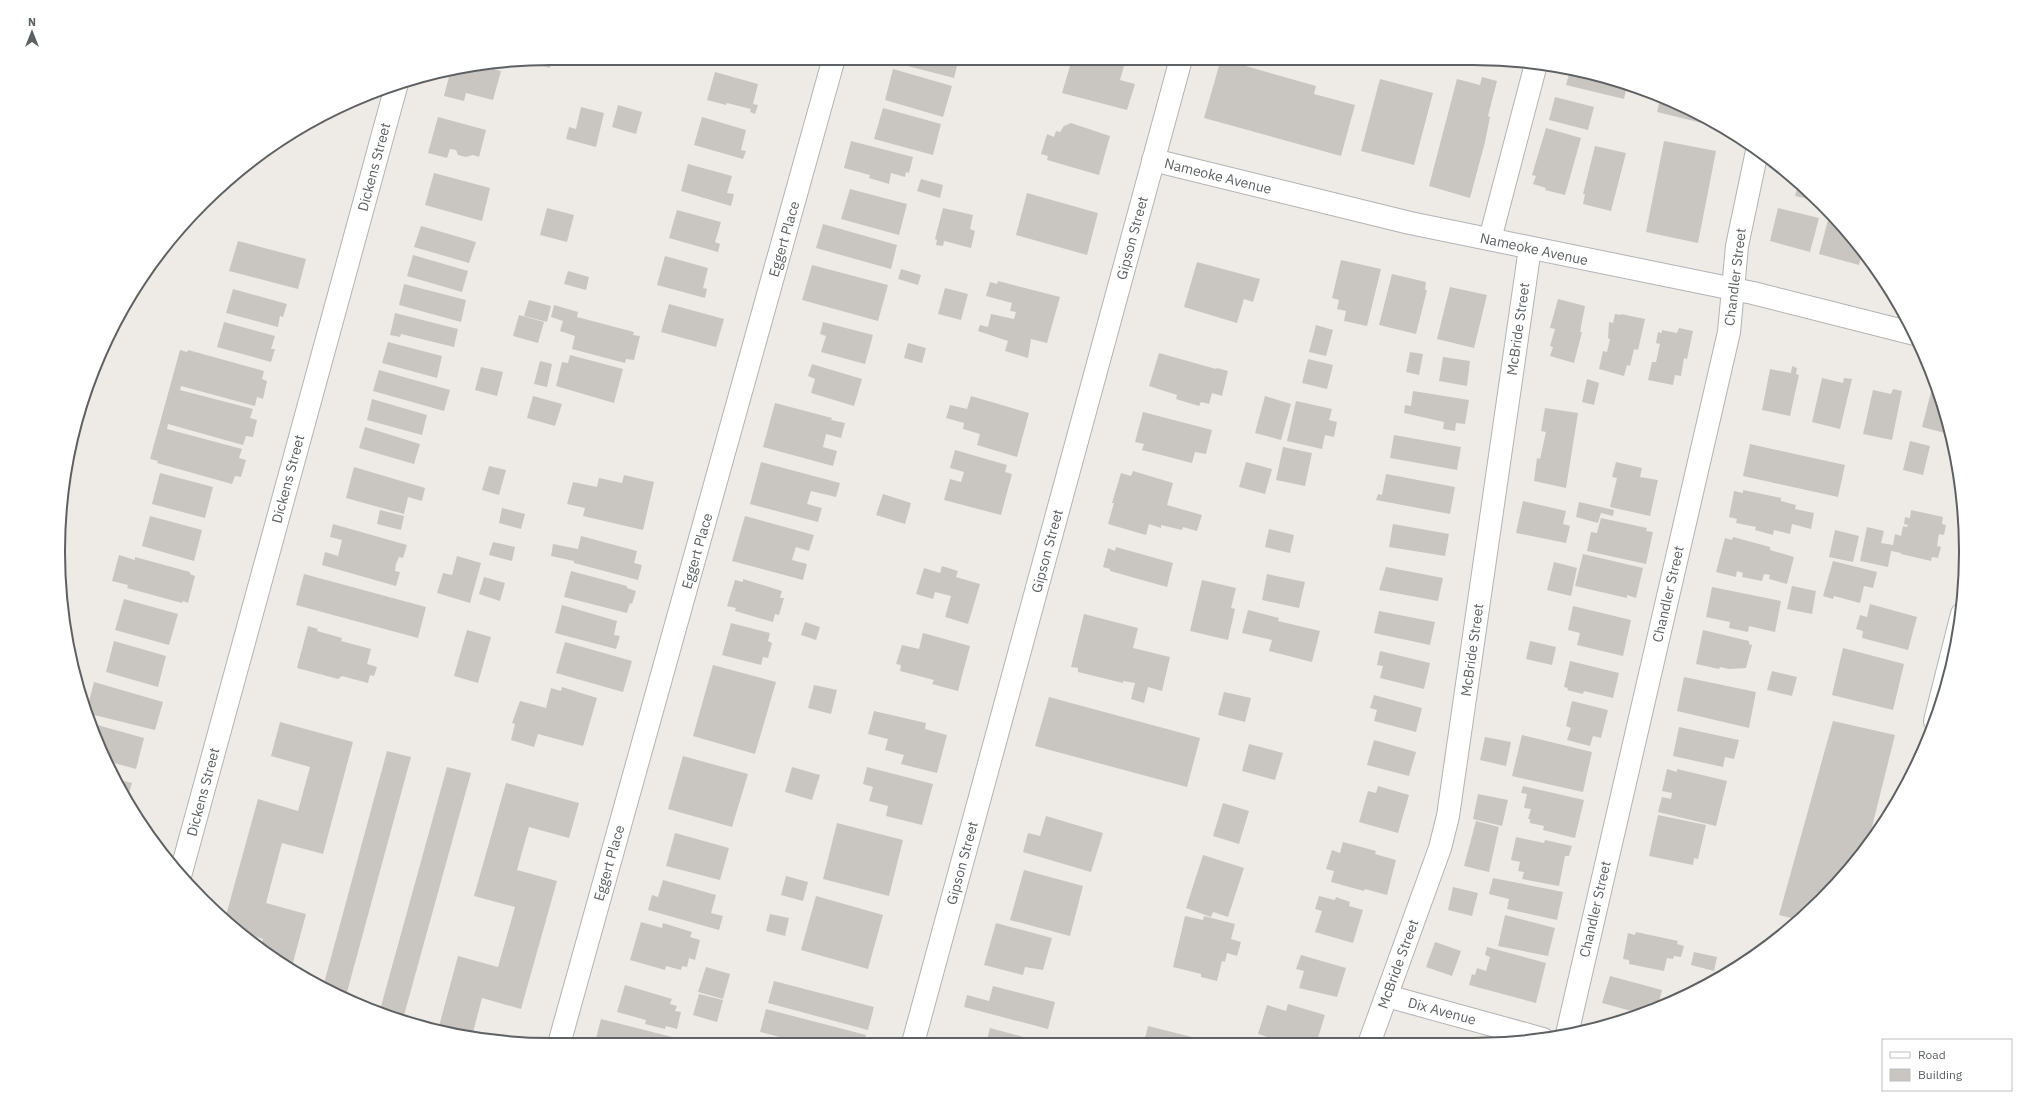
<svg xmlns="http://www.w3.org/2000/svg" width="2024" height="1103" viewBox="0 0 2024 1103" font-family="'IBM Plex Sans',sans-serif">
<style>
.building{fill:#c9c6c2}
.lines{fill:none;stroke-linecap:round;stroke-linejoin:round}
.street-casing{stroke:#b1b3b6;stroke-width:24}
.street{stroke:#fff;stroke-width:22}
.labels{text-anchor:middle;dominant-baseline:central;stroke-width:4;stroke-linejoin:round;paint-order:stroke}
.street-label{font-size:14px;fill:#5d6164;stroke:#fff}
.rim{fill:none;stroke:#5d6164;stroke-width:2}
</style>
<rect width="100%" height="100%" fill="#eeebe6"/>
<g class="building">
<path d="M551 58H553L550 68 524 61Z"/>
<path d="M897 58H959L954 78 896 63Z"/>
<path d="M1058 59H1126L1120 80 1135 84 1127 110 1062 93 1070 66 1057 62Z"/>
<path d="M1221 59 1316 86 1314 94 1355 105 1341 156 1204 118Z"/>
<path d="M479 65 501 71 493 100 466 93 464 101 444 96 451 69Z"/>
<path d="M893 69 952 86 943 117 885 100Z"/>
<path d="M1570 70 1600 75 1627 86 1624 99 1566 85Z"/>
<path d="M715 72 758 84 753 104 758 105 755 114 750 112 751 109 727 103 726 105 707 100Z"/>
<path d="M1482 77 1497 81 1488 116 1490 117 1485 142 1470 198 1429 186 1457 79 1480 85Z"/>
<path d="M1380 79 1433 93 1414 165 1361 151Z"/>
<path d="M1555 97 1594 107 1588 130 1549 120Z"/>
<path d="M1660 100 1711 121 1710 125 1657 112Z"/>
<path d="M618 105 642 112 636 134 612 127Z"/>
<path d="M581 107 604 113 596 147 566 139 569 127 576 129Z"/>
<path d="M883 108 941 124 933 155 874 139Z"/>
<path d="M438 117 486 130 479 157 473 155 466 157 458 155 456 150 450 149 447 158 428 153Z"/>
<path d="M702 117 746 130 741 150 746 151 743 159 694 145Z"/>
<path d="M1071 123 1110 136 1099 175 1047 160 1048 156 1041 154 1047 134 1054 137 1056 131 1060 132 1064 126Z"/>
<path d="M1546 128 1581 138 1565 195 1545 190 1546 188 1533 184 1536 176 1532 175Z"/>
<path d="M851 141 913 157 909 173 906 172 905 177 891 173 889 184 869 178 870 175 844 168Z"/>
<path d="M1664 141 1716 151 1698 243 1646 232Z"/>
<path d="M1595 146 1626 153 1611 211 1583 204 1585 194H1583Z"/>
<path d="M688 164 732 176 727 193 734 194 731 206 681 191Z"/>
<path d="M434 173 490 188 482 221 425 205Z"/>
<path d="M921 179 943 185 940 198 917 191Z"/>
<path d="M1798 184 1803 185 1817 201 1795 196Z"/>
<path d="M850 189 907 204 899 235 841 219Z"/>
<path d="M1027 193 1098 213 1087 255 1016 235Z"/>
<path d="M547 208 574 215 567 242 540 235Z"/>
<path d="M943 208 973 215 970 229 975 231 971 248 944 241 943 246 936 245 937 240 935 239Z"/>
<path d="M1778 208 1819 218 1810 252 1770 241Z"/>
<path d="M677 210 721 222 715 242 720 244 718 252 669 238Z"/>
<path d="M1828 220 1837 222 1863 250 1859 265 1819 254Z"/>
<path d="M823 224 897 245 891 269 816 248Z"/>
<path d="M421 226 476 242 469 263 414 247Z"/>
<path d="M238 241 306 259 298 289 229 271Z"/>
<path d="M413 255 468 271 462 292 407 276Z"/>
<path d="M665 256 708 268 703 288 707 289 705 298 657 285Z"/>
<path d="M1341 260 1381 269 1367 326 1344 321 1346 311 1337 309 1339 300 1332 298Z"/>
<path d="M1197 262 1260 279 1253 302 1244 299 1237 323 1184 307Z"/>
<path d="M812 265 888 285 878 321 802 300Z"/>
<path d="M901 269 921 275 918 285 898 279Z"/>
<path d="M568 271 589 277 586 290 564 284Z"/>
<path d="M1392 274 1426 282 1425 290H1427L1416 334 1379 325Z"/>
<path d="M998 281 1060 297 1047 343 1031 339 1028 358 1005 351 1008 341 978 331 980 325 988 327 991 314 1014 319 1016 312 1010 311 1012 303 986 296 990 282 997 284Z"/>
<path d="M404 284 466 300 461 322 399 305Z"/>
<path d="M1450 287 1487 295 1474 348 1437 339Z"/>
<path d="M945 288 968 294 961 320 938 314Z"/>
<path d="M233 289 287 304 283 317 280 316 278 327 226 313Z"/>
<path d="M1558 299 1585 306 1580 332H1582L1574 363 1550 356 1553 347 1550 346 1555 329 1550 328Z"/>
<path d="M529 300 551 306 547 322 524 316Z"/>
<path d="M669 304 724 319 716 347 661 332Z"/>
<path d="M554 305 578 312 577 317 634 332 633 335 640 336 634 360 626 359 625 363 572 349 575 336 560 331 563 321 551 317Z"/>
<path d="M395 313 458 329 454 347 401 334 400 337 390 335Z"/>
<path d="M1615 314 1621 315V314L1645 319 1638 350 1634 349 1630 366 1627 365 1624 376 1599 369 1603 351 1607 352 1610 339 1608 338 1609 322 1613 323Z"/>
<path d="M519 315 544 322 538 343 513 336Z"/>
<path d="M224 322 275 336 271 349H275L271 362 217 347Z"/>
<path d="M823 322 873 335 865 364 821 352 826 336 820 334Z"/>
<path d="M1316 325 1333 330 1326 356 1309 352Z"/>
<path d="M1679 328 1693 331 1687 359 1684 358 1681 376 1675 375 1673 385 1648 380 1652 362H1656L1660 344 1656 343 1658 332 1662 333V330L1677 333Z"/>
<path d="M388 342 442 356 437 378 382 363Z"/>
<path d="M908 343 926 348 922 363 904 358Z"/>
<path d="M180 350 187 352 188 350 264 371 262 379 267 381 263 399 257 397 255 406 181 386 180 390 253 409 250 418 257 420 253 437 246 436 243 445 168 424 167 429 242 449 239 458 246 460 241 477 235 476 232 484 157 463 158 461 150 459Z"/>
<path d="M1410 352 1423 354 1419 375 1406 372Z"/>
<path d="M1159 353 1216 369 1217 368 1228 371 1222 396 1212 393 1209 404 1201 402 1199 406 1176 399 1177 395 1149 386Z"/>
<path d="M570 355 623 369 614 403 556 386 562 362 568 363Z"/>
<path d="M1443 357 1470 361 1467 386 1439 381Z"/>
<path d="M1308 359 1333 365 1327 389 1302 383Z"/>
<path d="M540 361 552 364 547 387 534 384Z"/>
<path d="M812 364 862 379 854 406 811 393 815 379 808 376Z"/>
<path d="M1792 366 1797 368 1796 374 1799 375 1790 416 1762 410 1770 369 1791 373Z"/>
<path d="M481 367 503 372 497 396 475 390Z"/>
<path d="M379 370 450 390 444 411 373 391Z"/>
<path d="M1822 378 1843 383 1844 378 1852 379 1840 429 1812 422Z"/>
<path d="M1587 379 1599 383 1594 405 1582 402Z"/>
<path d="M1893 389 1902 391 1892 440 1863 434 1873 390 1891 394Z"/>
<path d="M1413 391 1469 400 1465 424 1456 423 1455 431 1443 429 1444 422 1404 413 1405 405 1411 406Z"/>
<path d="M1931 392 1938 394 1949 424 1953 445 1947 443 1949 434 1922 427Z"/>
<path d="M533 396 562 404 555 426 527 418Z"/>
<path d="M971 396 1029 413 1017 457 977 445 980 434 963 429 964 423 946 418 950 405 967 409Z"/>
<path d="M1265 396 1291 404 1281 440 1255 433Z"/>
<path d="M372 399 427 415 422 435 367 420Z"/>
<path d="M1296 401 1332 409 1329 420 1337 422 1334 437 1325 435 1322 449 1287 441Z"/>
<path d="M775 403 832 418 831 420 845 423 841 438 826 434 823 447 837 451 833 466 763 447Z"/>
<path d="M1545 408 1578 413 1566 488 1534 481 1537 458 1540 459 1546 432 1541 431Z"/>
<path d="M1143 412 1212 430 1206 454 1195 452 1192 463 1142 450 1144 444 1135 442Z"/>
<path d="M365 427 420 444 414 464 359 448Z"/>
<path d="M1394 435 1461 447 1457 470 1390 458Z"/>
<path d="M1910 441 1930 446 1923 475 1903 470Z"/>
<path d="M1750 444 1845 465 1838 497 1743 476Z"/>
<path d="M1283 447 1312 453 1305 486 1276 480Z"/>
<path d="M955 450 1007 465 1005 472 1012 474 1001 515 944 500 950 479 961 482 964 472 950 468Z"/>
<path d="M761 462 840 483 836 497 811 491 807 504 822 508 818 522 750 504Z"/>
<path d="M1246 462 1272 469 1265 494 1239 487Z"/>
<path d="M1616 462 1642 468 1640 477 1658 480 1650 516 1610 507 1617 478 1612 477Z"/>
<path d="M489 466 506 470 499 495 482 490Z"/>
<path d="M354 467 425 488 422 501 408 497 404 514 346 498Z"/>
<path d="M1133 471 1173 483 1167 505 1202 515 1197 531 1183 527 1182 530 1161 525V528L1149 524 1146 535 1108 524 1114 503H1112L1121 473 1131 476Z"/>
<path d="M160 473 213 487 205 518 152 504Z"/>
<path d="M1386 474 1455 487 1450 514 1376 500 1378 494 1382 495Z"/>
<path d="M624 475 654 482 643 530 583 516 585 508 567 504 573 482 597 487 599 478 622 483Z"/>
<path d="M1743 490 1781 498V501L1796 505 1795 509 1814 513 1811 529 1792 524 1790 534 1774 530 1773 535 1755 530 1756 527 1736 523 1737 519 1729 517 1734 491 1743 493Z"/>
<path d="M883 494 911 503 905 524 876 515Z"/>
<path d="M1523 501 1566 511 1563 524 1570 526 1566 543 1516 533Z"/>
<path d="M1579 502 1614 510 1613 516 1601 513 1598 523 1576 517Z"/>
<path d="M502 508 525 514 521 529 499 523Z"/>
<path d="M380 510 404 516 401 530 377 524Z"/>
<path d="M1911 510 1943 517 1942 524 1946 525 1944 535 1939 534 1937 546 1941 547 1938 558 1932 557 1931 561 1901 554V553L1891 551 1888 567 1860 561 1867 527 1884 531 1881 543 1893 545 1895 534 1901 536 1903 526 1907 527 1908 525 1904 524 1905 517 1910 518Z"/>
<path d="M150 516 202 530 194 561 142 546Z"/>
<path d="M745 516 814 535 809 551 796 547 794 553 792 560 807 564 803 580 732 561Z"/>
<path d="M1601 518 1647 528 1646 531 1653 532 1646 564 1587 551 1591 532 1597 533Z"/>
<path d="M333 524 407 545 403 558 399 557 396 564 395 571 400 572 396 586 322 565 325 552 338 556 342 540 330 537Z"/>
<path d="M1393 524 1449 534 1445 556 1389 547Z"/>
<path d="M1269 529 1294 535 1290 553 1265 547Z"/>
<path d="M1835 530 1859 536 1853 562 1829 557Z"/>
<path d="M581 536 637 551 634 563 642 565 638 580 574 563V561L551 556 553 544 578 549Z"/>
<path d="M1733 537 1770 547V550L1794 557 1787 584 1769 579 1770 575 1764 574 1762 581 1742 577 1743 573 1737 571 1736 577 1716 572 1725 538 1732 540Z"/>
<path d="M493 542 515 547 512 561 489 555Z"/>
<path d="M1116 547 1173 563 1167 587 1110 571V569L1103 567 1108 548 1115 551Z"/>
<path d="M1583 554 1643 568 1636 598 1627 595V598L1575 586Z"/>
<path d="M119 555 135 560V557L190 572V574L195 576 188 603 183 601 182 603 127 588 128 585 112 581Z"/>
<path d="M457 556 481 563 470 603 437 593 443 573 452 575Z"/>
<path d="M1833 561 1877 572 1873 588 1864 586 1860 603 1834 596 1833 599 1823 596Z"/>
<path d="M1554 562 1577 568 1571 596 1547 590Z"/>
<path d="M942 566 958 571 956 577 980 584 968 624 945 617 951 596 935 592 933 599 916 594 924 568 940 573Z"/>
<path d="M1386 567 1443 578 1438 601 1379 590Z"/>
<path d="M571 571 627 586V588L636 591 632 604 630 603 627 613 564 597Z"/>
<path d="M304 574 426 607 418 638 296 605Z"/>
<path d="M1267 574 1305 582 1299 608 1262 600Z"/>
<path d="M484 577 505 583 500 601 479 594Z"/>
<path d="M743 579 782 591 780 598H784L779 615 775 614 773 622 735 611 736 608 727 606 735 580 743 582Z"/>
<path d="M1202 580 1236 588 1231 608 1235 609 1228 640 1190 631Z"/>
<path d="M1792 586 1816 591 1812 614 1787 609Z"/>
<path d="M1712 587 1781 601 1775 632 1749 626 1748 632 1729 628 1730 622 1706 617Z"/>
<path d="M124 599 178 614 169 645 115 630Z"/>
<path d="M1870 604 1917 617 1908 650 1862 638 1863 631 1856 629 1860 615 1867 617Z"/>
<path d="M562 605 617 621 614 635 620 636 616 649 555 633Z"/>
<path d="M1573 606 1631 620 1623 656 1577 645 1580 633 1568 630Z"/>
<path d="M1248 610 1279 618 1278 621 1320 631 1312 662 1269 651 1272 640 1242 633Z"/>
<path d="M1379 611 1435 622 1430 645 1374 633Z"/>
<path d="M1084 614 1138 628 1133 648 1170 657 1162 691 1148 687 1144 703 1131 699 1135 683 1123 681V683L1078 672V668L1071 667Z"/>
<path d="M805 622 820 627 816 640 801 635Z"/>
<path d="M731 623 770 633 768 641 772 643 768 658 763 657 761 665 722 655Z"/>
<path d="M308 626 318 629 317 631 342 638 341 641 371 649 367 664 377 667 374 676 370 675 368 683 342 676 338 679 297 668Z"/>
<path d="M467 630 491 637 478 683 454 676Z"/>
<path d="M1703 630 1749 641V644L1752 645 1746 668 1729 669 1720 667 1719 669 1696 664Z"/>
<path d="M923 633 970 646 958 691 932 684 934 680 900 671 901 665 896 664 902 645 919 649Z"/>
<path d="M114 641 166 656 158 687 106 672Z"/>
<path d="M1530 641 1556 647 1552 665 1526 659Z"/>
<path d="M565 642 632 661 623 692 556 673Z"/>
<path d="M1843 648 1904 664 1893 710 1832 695Z"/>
<path d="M1380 651 1430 663 1424 689 1380 678 1383 666 1377 665Z"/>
<path d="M1570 661 1619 673 1613 698 1584 691 1583 694 1567 690 1568 688 1564 687Z"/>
<path d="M713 665 776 682 755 754 693 736Z"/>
<path d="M1772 671 1797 677 1792 696 1767 690Z"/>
<path d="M1684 677 1756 692 1749 728 1677 711Z"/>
<path d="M94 682 163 702 155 730 86 713Z"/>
<path d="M814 685 837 690 831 714 808 708Z"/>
<path d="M562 687 597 698 583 746 538 734 534 747 511 740 515 724 512 723 520 701 546 708 551 688 561 691Z"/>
<path d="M1224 692 1251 698 1245 722 1218 715Z"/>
<path d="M1374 695 1422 708 1416 732 1374 721 1377 710 1370 708Z"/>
<path d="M1049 697 1200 738 1187 787 1035 746Z"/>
<path d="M1572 701 1608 710 1601 738 1593 736 1590 746 1567 740 1571 728 1566 726Z"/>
<path d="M874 711 926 723 925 729 947 735 937 773 901 764 904 755 885 750 888 739 868 734Z"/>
<path d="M1833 721 1895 735 1868 843 1843 877 1795 919 1779 915Z"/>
<path d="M280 722 353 742 323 854 282 843 266 903 306 914 291 970 260 949 263 939 240 932 225 919 258 799 298 811 310 767 271 756Z"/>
<path d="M90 723 144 738 136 769 107 761 96 741Z"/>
<path d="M1679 727 1739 740 1734 759 1725 757 1723 767 1673 756Z"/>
<path d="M1522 735 1592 752 1583 792 1512 776Z"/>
<path d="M1485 737 1511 742 1506 766 1480 760Z"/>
<path d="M1374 740 1416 752 1409 776 1367 765Z"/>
<path d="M1249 744 1283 753 1275 780 1242 771Z"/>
<path d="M387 751 411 757 346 996 323 987Z"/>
<path d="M683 756 748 774 732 827 668 809Z"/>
<path d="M447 767 471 773 403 1019 380 1010Z"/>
<path d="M792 767 820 775 812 800 785 792Z"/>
<path d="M867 767 933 784 922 825 886 816 888 806 869 801 873 787 863 784Z"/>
<path d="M1667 769 1677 772V769L1727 781 1716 826 1658 812 1662 797 1671 799 1672 793 1662 791Z"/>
<path d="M116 779 132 783 127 800Z"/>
<path d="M506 783 579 803 569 838 529 827 517 870 557 881 521 1009 482 998 472 1036 438 1030 458 956 498 967 515 907 474 896Z"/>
<path d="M1378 786 1409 795 1398 833 1359 822 1368 791 1376 793Z"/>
<path d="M1523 786 1584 800 1575 838 1543 830 1544 826 1530 823V819H1528L1531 809 1524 808 1527 794 1521 793Z"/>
<path d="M1478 794 1508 800 1502 826 1473 819Z"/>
<path d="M1223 803 1249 811 1239 844 1213 836Z"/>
<path d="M1658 815 1706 825 1698 859 1694 858 1693 865 1649 856Z"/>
<path d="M1046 816 1103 833 1091 872 1023 852 1028 833 1040 836Z"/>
<path d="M1476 821 1499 827 1489 872 1464 866Z"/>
<path d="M837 823 903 840 889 896 823 879Z"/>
<path d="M675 833 729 848 720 880 666 866Z"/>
<path d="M1516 837 1544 843 1545 840 1572 846 1569 856H1565L1559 886 1522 879 1524 872 1518 871 1520 862 1511 860Z"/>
<path d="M1343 842 1376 851 1375 854 1396 860 1387 895 1365 889 1364 891 1331 882 1334 871 1326 869 1332 850 1340 853Z"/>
<path d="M1203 855 1244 868 1228 917 1213 912 1211 917 1186 908Z"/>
<path d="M1024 870 1083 886 1070 936 1010 920Z"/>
<path d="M786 876 808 882 803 901 781 895Z"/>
<path d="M1493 878 1563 892 1557 920 1507 909 1509 899 1489 894Z"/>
<path d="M663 880 716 895 711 913 723 916 719 930 648 910 652 895 658 897Z"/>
<path d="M1453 887 1478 893 1472 916 1448 910Z"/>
<path d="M816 896 883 915 868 969 801 950Z"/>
<path d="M1319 896 1335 900 1336 897 1350 902 1349 906 1363 910 1353 943 1315 932 1322 911 1315 909Z"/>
<path d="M770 914 789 918 785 936 766 931Z"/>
<path d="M1505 915 1555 928 1548 956 1498 946Z"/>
<path d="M1185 916 1203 920 1204 916 1235 924 1231 939 1241 942 1237 956 1227 953 1225 962 1222 961 1217 981 1201 977V974L1173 967Z"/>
<path d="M641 922 662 928 663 923 692 932 690 937 700 940 695 960 689 958 687 967 682 966 681 970 666 966 665 970 630 960Z"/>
<path d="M996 923 1052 938 1043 970 1025 967 1023 975 984 965Z"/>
<path d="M1636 932 1678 941 1677 944 1684 946 1681 957 1674 956 1673 959 1667 958 1664 971 1629 964V960L1623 959 1628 933 1635 935Z"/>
<path d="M1435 942 1461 951 1452 976 1426 967Z"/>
<path d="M1487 947 1546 963 1536 1003 1469 985 1472 974 1475 975 1477 968 1486 971 1490 957 1485 955Z"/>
<path d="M1694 952 1717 957 1714 971 1691 965Z"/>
<path d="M1301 955 1346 968 1337 997 1299 988 1304 971 1296 969Z"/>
<path d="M706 967 730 974 723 999 698 992Z"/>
<path d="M1610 976 1662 990 1658 1005 1651 1009 1646 1007 1645 1012 1642 1014 1602 1003Z"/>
<path d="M774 981 874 1007 868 1030 768 1003Z"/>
<path d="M625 985 672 999 670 1004 677 1006 675 1011 681 1012 677 1029 666 1026 665 1029 645 1024 646 1020 617 1012Z"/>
<path d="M993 986 1055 1002 1048 1029 964 1007 967 995 989 1001Z"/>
<path d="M699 994 723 1000 717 1022 693 1015Z"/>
<path d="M1288 1004 1325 1015 1317 1041 1276 1042 1277 1040 1258 1034 1267 1005 1286 1011Z"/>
<path d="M766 1009 866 1035 864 1043H803L760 1032Z"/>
<path d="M601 1019 684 1040 683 1043 602 1044 595 1042Z"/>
<path d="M1148 1026 1208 1041V1042H1144Z"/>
<path d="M990 1028 1042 1042 986 1043Z"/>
</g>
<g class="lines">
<g class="street-casing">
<g id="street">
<path d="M1153 160 1410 223 1753 293 1915 334"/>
<path d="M1490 239 1536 64"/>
<path d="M1935 721 1962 614"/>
<path d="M180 876 397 83"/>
<path d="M1387 996 1543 1039"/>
<path d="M1567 1034 1729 332 1737 246 1757 151"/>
<path d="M1370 1041 1440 848 1448 816 1530 248"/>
<path d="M913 1043 1181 59"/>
<path d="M559 1044 834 58"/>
</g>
</g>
<use href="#street" class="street"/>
</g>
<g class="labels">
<g class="street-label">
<text transform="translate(374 167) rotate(-75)">Dickens Street</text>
<text transform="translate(1218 176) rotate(14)">Nameoke Avenue</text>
<text transform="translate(1132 238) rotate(-75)">Gipson Street</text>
<text transform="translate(784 239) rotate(-74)">Eggert Place</text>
<text transform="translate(1534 249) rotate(12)">Nameoke Avenue</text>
<text transform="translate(1735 277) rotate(-83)">Chandler Street</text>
<text transform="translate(1518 329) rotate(-82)">McBride Street</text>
<text transform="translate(288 479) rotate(-75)">Dickens Street</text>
<text transform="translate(697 551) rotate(-74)">Eggert Place</text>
<text transform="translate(1047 551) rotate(-75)">Gipson Street</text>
<text transform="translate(1668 594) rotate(-77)">Chandler Street</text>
<text transform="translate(1472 650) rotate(-82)">McBride Street</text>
<text transform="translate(203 792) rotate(-75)">Dickens Street</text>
<text transform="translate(609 863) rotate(-74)">Eggert Place</text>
<text transform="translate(962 863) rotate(-75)">Gipson Street</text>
<text transform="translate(1595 909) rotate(-77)">Chandler Street</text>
<text transform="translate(1398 964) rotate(-70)">McBride Street</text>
<text transform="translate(1442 1011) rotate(15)">Dix Avenue</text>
</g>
</g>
<path d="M0 0H2024V1103H0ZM551 65H1473A486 486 0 0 1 1959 551V552A486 486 0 0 1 1473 1038H551A486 486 0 0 1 65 552V551A486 486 0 0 1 551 65Z" fill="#fff" fill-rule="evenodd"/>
<path class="rim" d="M551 65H1473A486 486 0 0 1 1959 551V552A486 486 0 0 1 1473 1038H551A486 486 0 0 1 65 552V551A486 486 0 0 1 551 65Z"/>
<rect x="1882" y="1039" width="130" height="52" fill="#ffffff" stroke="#bec0c1"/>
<rect x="1890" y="1052" width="20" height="6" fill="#ffffff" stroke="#bec0c1"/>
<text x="1918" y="1059" font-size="12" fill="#5d6164">Road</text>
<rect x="1890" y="1069" width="20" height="12" fill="#c9c6c2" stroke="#bec0c1"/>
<text x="1918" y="1079" font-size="12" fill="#5d6164">Building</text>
<g transform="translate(32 32)" stroke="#ffffff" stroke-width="3" paint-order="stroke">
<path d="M0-3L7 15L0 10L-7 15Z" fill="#5d6164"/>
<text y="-6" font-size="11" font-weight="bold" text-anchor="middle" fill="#5d6164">N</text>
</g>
</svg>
